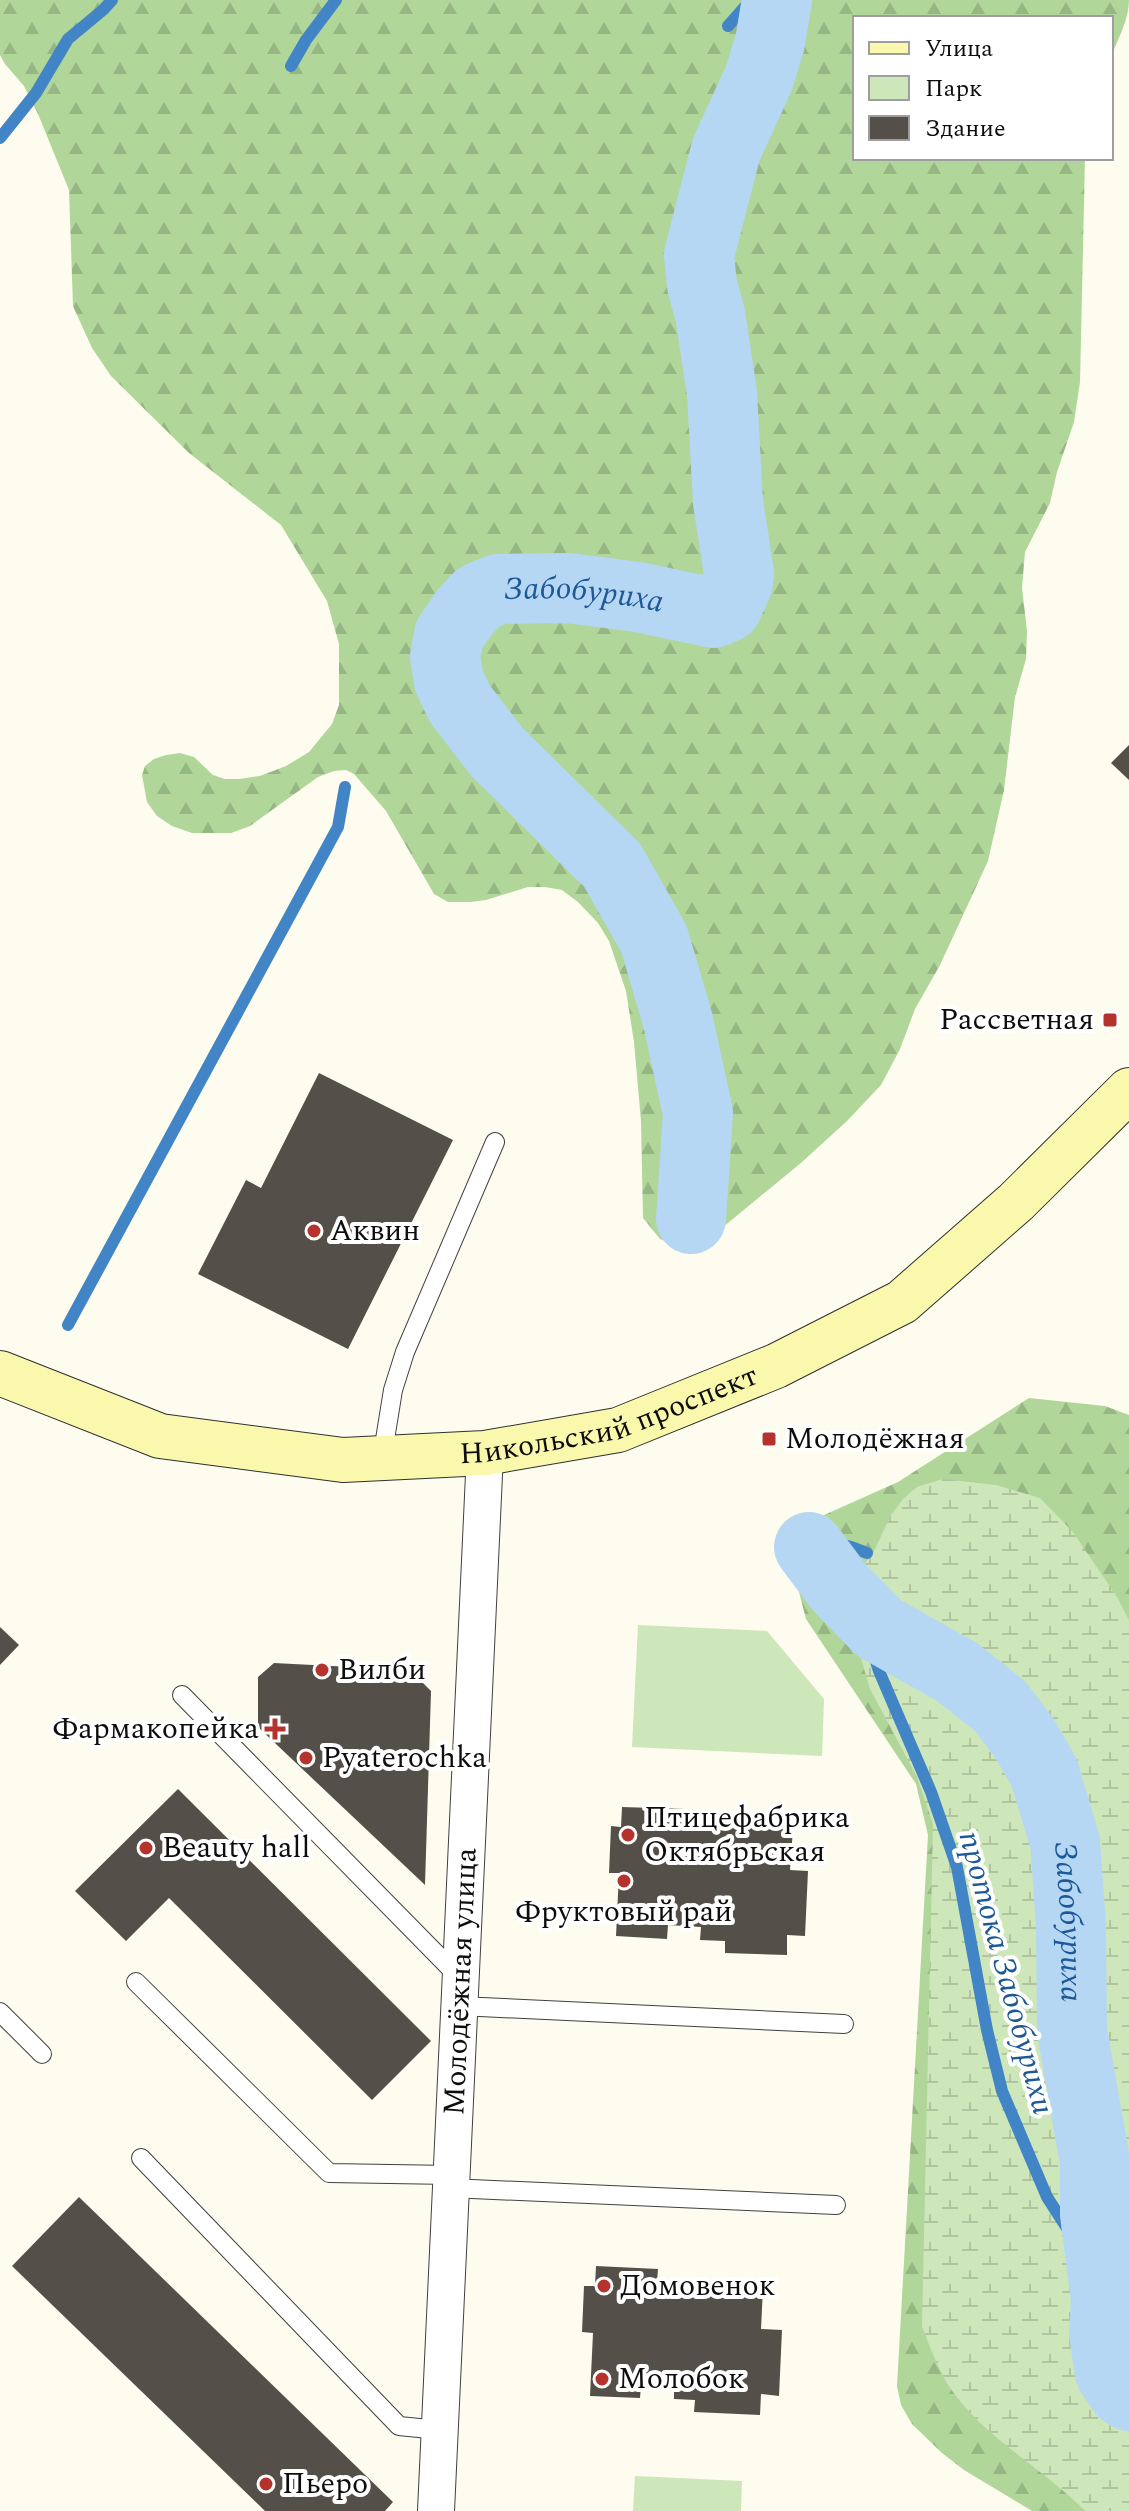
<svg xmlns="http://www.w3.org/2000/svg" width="1129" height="2511" viewBox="0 0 1129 2511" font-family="Spectral,serif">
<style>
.green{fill:#cde6ba}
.forest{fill:url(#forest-firs)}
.wetland{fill:url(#wetland-marsh)}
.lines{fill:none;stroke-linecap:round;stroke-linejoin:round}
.stream{stroke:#4185c6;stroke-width:12}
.river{stroke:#b6d7f3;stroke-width:70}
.building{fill:#554f4a}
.lane-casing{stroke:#404040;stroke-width:20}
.street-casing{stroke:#404040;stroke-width:38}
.secondary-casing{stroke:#2f2f2f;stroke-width:46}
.lane{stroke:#fff;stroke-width:18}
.street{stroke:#fff;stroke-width:36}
.secondary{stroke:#faf8ad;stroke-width:44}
.poi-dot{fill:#b5322d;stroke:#fff;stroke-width:3}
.labels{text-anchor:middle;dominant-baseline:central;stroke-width:8;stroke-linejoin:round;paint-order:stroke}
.poi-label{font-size:30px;fill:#0d0d0d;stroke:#fff;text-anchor:start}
.street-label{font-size:30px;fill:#0d0d0d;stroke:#fff}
.water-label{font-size:32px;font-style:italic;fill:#1d5898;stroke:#fff}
</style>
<defs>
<pattern id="forest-firs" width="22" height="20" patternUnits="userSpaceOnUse" patternTransform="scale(2)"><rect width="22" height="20" fill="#b0d69a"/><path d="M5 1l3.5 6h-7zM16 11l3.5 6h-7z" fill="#96b684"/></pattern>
<pattern id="wetland-marsh" width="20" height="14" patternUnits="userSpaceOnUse" patternTransform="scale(2)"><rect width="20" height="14" fill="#cde6ba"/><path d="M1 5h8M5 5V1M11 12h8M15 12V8" fill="none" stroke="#afc49f"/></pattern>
</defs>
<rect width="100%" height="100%" fill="#fefcee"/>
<g class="green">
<path d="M638 1625 767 1631 824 1699 822 1756 632 1747Z"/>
<path d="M635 2476 742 2481 741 2511H633Z"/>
</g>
<g class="forest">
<path d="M0 0H1129C1129 20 1118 38 1111 57V18H855V158H1085L1080 382 1074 422 1057 472 1050 503 1025 552 1022 588 1027 631 1026 659 1015 697 1004 790 988 861 940 965 915 1009 900 1049 881 1085 847 1121 802 1162 711 1237 689 1245 674 1244 660 1239 643 1218 641 1121 634 1042 626 991 609 941 598 923 578 902 562 890 545 887H528L486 900 470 902H448L434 894 386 811 354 774 346 770 334 771 318 777 250 826 231 833H192L172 826 157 816 147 802 142 775 145 766 154 759 166 755 180 753 194 757 213 775 225 779H239L260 776 286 766 309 752 332 724 339 705V644L327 601 281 525 189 453 111 376 92 348 73 306 69 190 38 114 24 86 5 64 0 55Z"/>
<path d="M1029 1398 1105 1406 1129 1415V2511H1032L964 2470 942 2453 912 2424 901 2405 897 2386 928 1835 916 1784 806 1619 792 1565 794 1536 804 1524 898 1482Z"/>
</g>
<path class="wetland" d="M943 1479 996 1485 1040 1498 1073 1532 1117 1597 1129 1620V2511H1085C1043 2468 979 2435 947 2383 937 2366 929 2345 922 2326L933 1824 917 1777 870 1689 845 1604 849 1583 873 1553 891 1515 903 1499 917 1487Z"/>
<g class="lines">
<g class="stream">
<path d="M728 26 751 0"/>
<path d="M291 66 306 40 336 0"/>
<path d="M0 138 36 93 68 39 103 10 112 0"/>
<path d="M68 1325 338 827 345 787"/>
<path d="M818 1560C847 1546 832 1539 867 1553"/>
<path d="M858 1606 879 1671 931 1792 957 1867 987 2030 1002 2091 1047 2197 1076 2242 1106 2300"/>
<path d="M1098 2238 1129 2286"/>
</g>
<g class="river">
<path id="s1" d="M691 1219 698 1113 678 1021 654 939 612 865 497 752 460 704 449 681 445 657 449 635 464 613 479 597 498 589 568 588 638 597 714 613 727 607 738 583 739 573 728 502 722 393 710 314 702 285 699 255 726 150 759 78 770 42 777 0"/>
<path id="s2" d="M809 1547 839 1587 879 1628 957 1672 1000 1706 1025 1739 1044 1772 1065 1842 1071 1925 1072 2031 1095 2162V2214L1106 2300 1104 2334 1110 2373 1123 2392 1129 2396"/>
</g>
</g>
<g class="building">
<path d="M1129 745V780L1111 763Z"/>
<path d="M319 1073 453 1140 348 1349 198 1274 246 1180 261 1188Z"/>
<path d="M0 1627 19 1645 0 1665Z"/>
<path d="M274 1663 410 1670 431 1691 425 1885 258 1727V1677Z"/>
<path d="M178 1789 431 2041 372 2100 169 1898 126 1941 75 1891Z"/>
<path d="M622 1807 685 1809 684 1824 793 1829 790 1870 808 1871 805 1936 787 1935V1955L725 1953V1941L700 1940 701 1927 668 1925 667 1939 616 1936 619 1873H609L611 1826 621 1827Z"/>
<path d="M79 2197 393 2502 385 2511H265L12 2266Z"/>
<path d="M596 2266 658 2269 657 2282 763 2288 761 2329 782 2330 779 2396 761 2394 760 2415 694 2412 695 2400 674 2399V2386L641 2385 640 2398 590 2396 593 2333 582 2332 584 2286H595Z"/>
</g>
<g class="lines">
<g class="lane-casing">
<g id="lane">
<path d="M382 1458 393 1390 405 1352 495 1142"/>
<path d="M182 1695 460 1978"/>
<path d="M136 1982 329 2173 451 2175"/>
<path d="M459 2006 844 2024"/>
<path d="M0 2012 42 2054"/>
<path d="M141 2158 399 2426 439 2430"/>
<path d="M450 2188 836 2205"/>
</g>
</g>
<g class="street-casing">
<g id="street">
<path id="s3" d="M436 2511 485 1453"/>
</g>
</g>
<g class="secondary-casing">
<g id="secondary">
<path id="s4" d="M0 1373 160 1436 343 1460 485 1453 618 1430 776 1366 902 1302 1016 1202 1129 1090"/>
</g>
</g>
<use href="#lane" class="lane"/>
<use href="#street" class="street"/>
<use href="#secondary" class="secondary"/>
</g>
<g class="poi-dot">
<rect x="1102" y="1012" width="16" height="16" rx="4"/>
<circle cx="314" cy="1231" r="8"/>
<rect x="761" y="1431" width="16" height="16" rx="4"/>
<circle cx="322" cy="1670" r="8"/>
<path d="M271 1717h8v8h8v8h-8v8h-8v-8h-8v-8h8z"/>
<circle cx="306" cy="1758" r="8"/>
<circle cx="628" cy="1835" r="8"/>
<circle cx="146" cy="1848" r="8"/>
<circle cx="624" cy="1881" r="8"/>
<circle cx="604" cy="2286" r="8"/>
<circle cx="602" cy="2379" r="8"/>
<circle cx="266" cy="2484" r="8"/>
</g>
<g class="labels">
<g class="poi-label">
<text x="1094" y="1020" text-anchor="end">Рассветная</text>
<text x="330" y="1231">Аквин</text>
<text x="785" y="1439">Молодёжная</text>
<text x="338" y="1670">Вилби</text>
<text x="259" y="1729" text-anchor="end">Фармакопейка</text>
<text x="322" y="1758">Pyaterochka</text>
<text x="644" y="1818">Птицефабрика<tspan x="644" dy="34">Октябрьская</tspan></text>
<text x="162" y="1848">Beauty hall</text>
<text x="624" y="1912" text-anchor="middle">Фруктовый рай</text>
<text x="620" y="2286">Домовенок</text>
<text x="618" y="2379">Молобок</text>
<text x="282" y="2484">Пьеро</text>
</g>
<g class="street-label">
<text stroke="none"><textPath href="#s4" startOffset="628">Никольский проспект</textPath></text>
<text stroke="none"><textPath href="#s3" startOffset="530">Молодёжная улица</textPath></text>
</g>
<g class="water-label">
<text stroke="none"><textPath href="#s1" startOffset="820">Забобуриха</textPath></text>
<text stroke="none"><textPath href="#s2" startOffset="484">Забобуриха</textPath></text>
<text transform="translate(1006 1973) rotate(75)">протока Забобурихи</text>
</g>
</g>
<rect x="853" y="16" width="260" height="144" fill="#ffffff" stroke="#9e9e9e" stroke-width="2"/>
<rect x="869" y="42" width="40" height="12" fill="#faf8ad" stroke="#9e9e9e" stroke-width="2"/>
<text x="925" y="56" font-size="24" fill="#0d0d0d">Улица</text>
<rect x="869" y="76" width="40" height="24" fill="#cde6ba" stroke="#9e9e9e" stroke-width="2"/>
<text x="925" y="96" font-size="24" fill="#0d0d0d">Парк</text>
<rect x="869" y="116" width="40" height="24" fill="#554f4a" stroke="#9e9e9e" stroke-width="2"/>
<text x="925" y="136" font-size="24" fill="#0d0d0d">Здание</text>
</svg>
